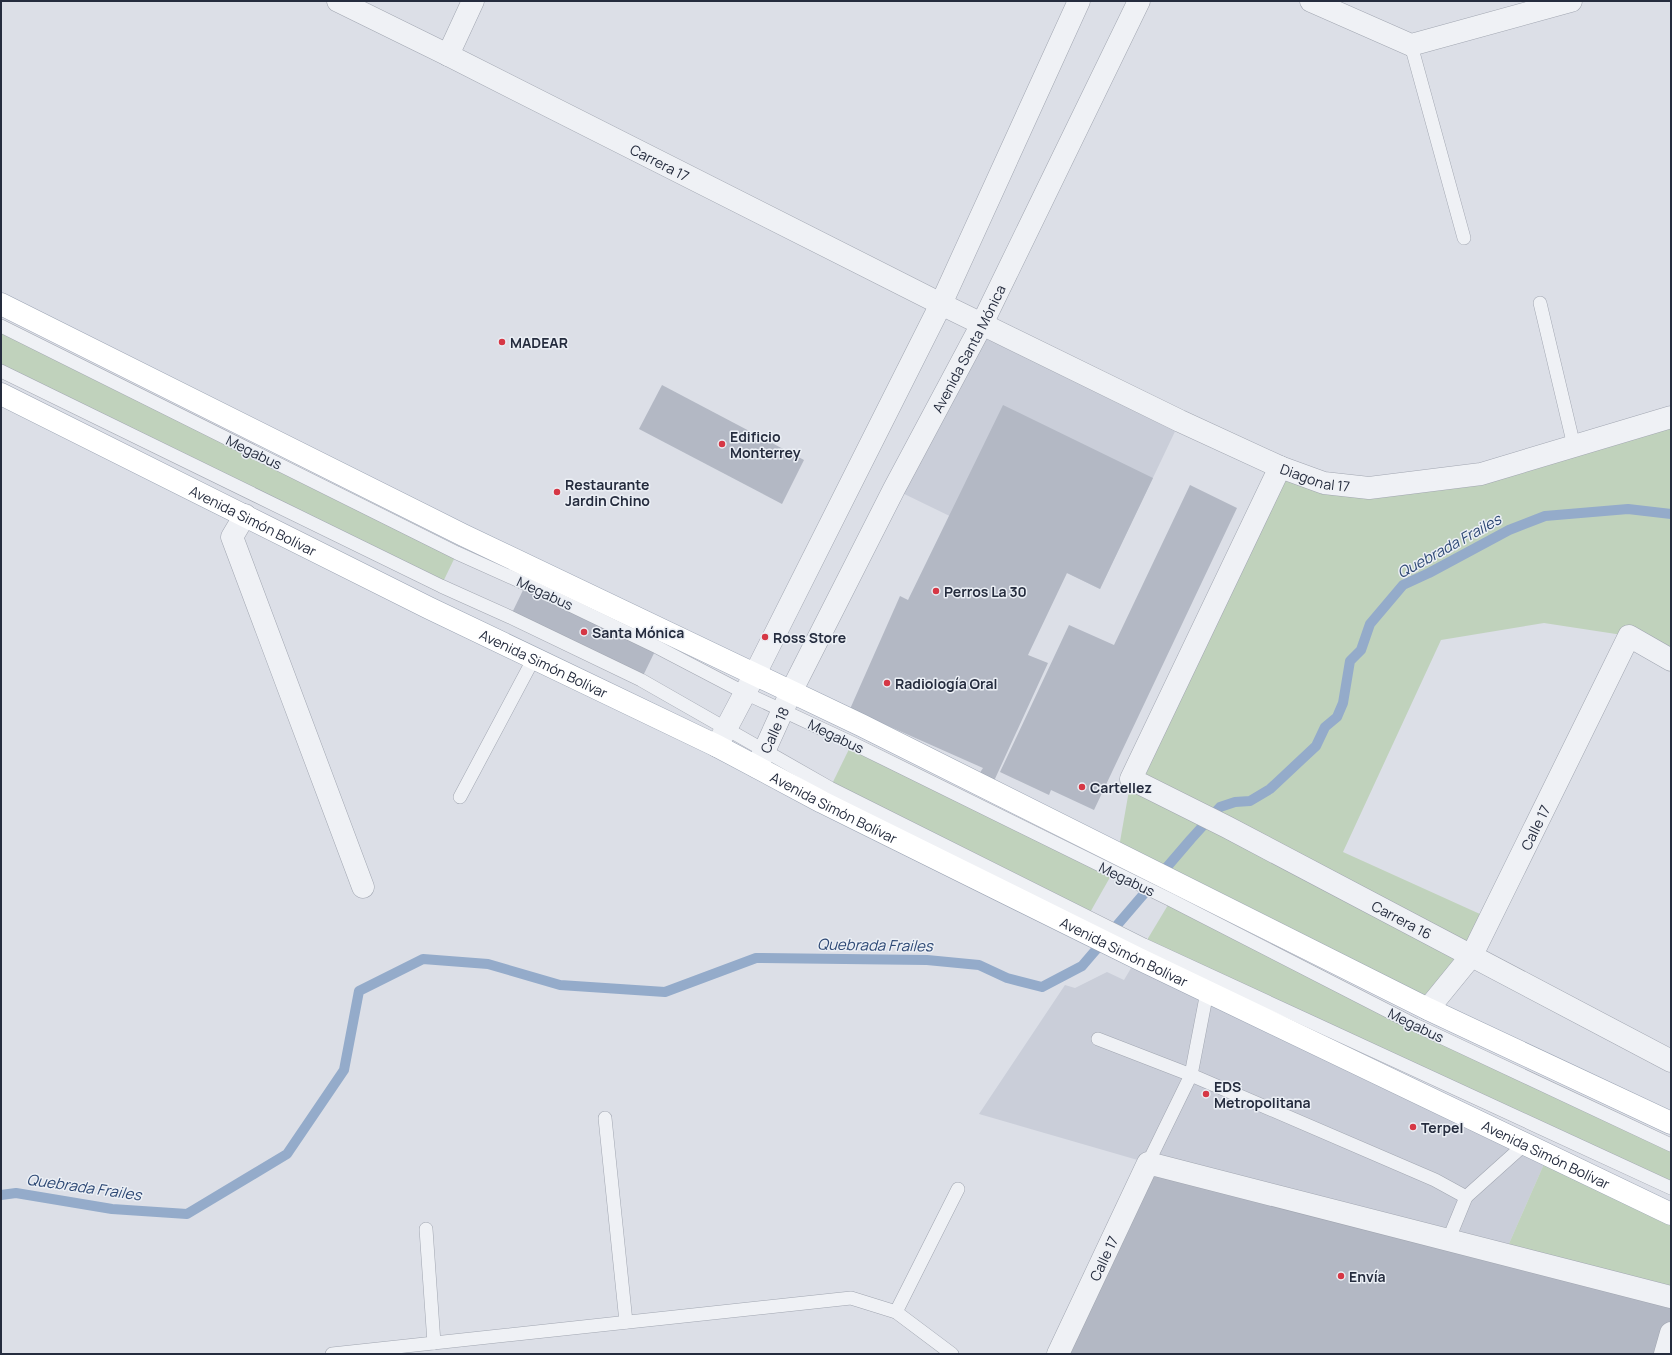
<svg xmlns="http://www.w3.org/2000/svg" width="1672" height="1355" viewBox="0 0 1672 1355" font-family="Manrope,sans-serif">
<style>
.built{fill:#caced9}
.green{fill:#c0d2bc}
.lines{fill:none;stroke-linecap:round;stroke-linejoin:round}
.stream{stroke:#94abca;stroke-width:10}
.building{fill:#b3b8c4}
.service-casing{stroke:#a1a6b1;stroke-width:14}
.minor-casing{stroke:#a1a6b1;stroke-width:23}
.tertiary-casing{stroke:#a1a6b1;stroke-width:23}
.primary-casing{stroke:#9aa3b3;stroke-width:23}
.service{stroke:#eff1f5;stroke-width:13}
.minor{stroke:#eff1f5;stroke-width:22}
.tertiary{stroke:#eff1f5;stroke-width:22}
.primary{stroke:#fff;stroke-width:22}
.poi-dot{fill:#d63745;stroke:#ebeff5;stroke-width:1.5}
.labels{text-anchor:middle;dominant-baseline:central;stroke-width:3;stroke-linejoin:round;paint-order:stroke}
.street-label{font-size:14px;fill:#252c3e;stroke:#ebeff5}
.poi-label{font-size:14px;font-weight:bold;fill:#252c3e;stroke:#ebeff5;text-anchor:start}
.water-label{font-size:15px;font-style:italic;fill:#2d4874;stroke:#ebeff5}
</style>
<rect width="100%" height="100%" fill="#dcdfe7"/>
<g class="built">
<path d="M982 324 1180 421 1100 589 894 489Z"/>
<path d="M1137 958 1548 1155 1504 1255 1148 1163 979 1114 1065 985 1075 988 1107 972 1124 980Z"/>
</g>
<g class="green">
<path d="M1 326 457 553 441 586 1 371Z"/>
<path d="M1671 417V660L1629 636 1544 623 1441 640 1343 852 1491 919 1428 1009 1118 853 1131 779 1280 467 1324 483 1481 474Z"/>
<path d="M852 743 1113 872 1088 916 830 788Z"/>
<path d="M1171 900 1671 1145V1188L1144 945Z"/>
<path d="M1548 1155 1671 1214V1297L1504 1255Z"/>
</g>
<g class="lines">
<path class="stream" d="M1 1195 16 1193 112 1209 187 1214 287 1154 344 1070 359 991 423 959 488 964 560 985 665 992 756 958 927 960 979 965 1007 978 1042 987 1082 966 1191 839 1220 807 1235 802 1250 801 1270 789 1316 746 1325 727 1337 717 1343 703 1350 661 1361 650 1370 624 1403 585 1429 573 1509 530 1545 516 1628 509 1671 514"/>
</g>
<g class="building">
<path d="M662 385 804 460 782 504 639 429Z"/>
<path d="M1003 405 1153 478 1100 589 1067 573 1028 655 1048 663 994 781 979 774 983 768 850 709 900 596 908 600Z"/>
<path d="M1190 485 1237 508 1094 810 1051 790 1049 795 1000 772 1069 625 1114 645Z"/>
<path d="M526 584 657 647 641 680 510 617Z"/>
<path d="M1148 1163 1671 1297V1333L1665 1354H1058Z"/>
</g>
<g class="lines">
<g class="service-casing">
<g id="service">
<path d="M1411 45 1464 238"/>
<path d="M1540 303 1574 446"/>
<path d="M1 326 457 553 526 584 657 647 745 693 852 743 1171 900 1415 1025 1671 1145"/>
<path d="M1 371 441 586 510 617 641 680 830 788 1144 945 1671 1188"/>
<path d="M460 797 534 658"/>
<path d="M1098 1039 1191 1075 1435 1180 1466 1197"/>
<path d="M605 1118 626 1322"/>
<path d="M1148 1163 1191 1075 1207 992"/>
<path d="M426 1229 434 1343"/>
<path d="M1448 1241 1466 1197 1525 1144"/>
<path d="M896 1312 958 1189"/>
<path d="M332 1354 851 1298 896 1312 952 1354"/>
</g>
</g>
<g class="minor-casing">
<g id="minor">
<path id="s1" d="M338 1 448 55 941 304 1180 421 1280 467 1324 483 1369 488 1481 474 1671 417"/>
<path d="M1311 1 1411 45 1571 1"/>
<path d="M448 55 473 1"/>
<path id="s2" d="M1280 467 1131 779 1227 827 1671 1061"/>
<path d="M245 515 232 537 363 887"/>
<path id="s3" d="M1428 1009 1472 955 1629 636 1671 660"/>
<path id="s4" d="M1058 1354 1148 1163 1671 1297"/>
<path d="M1665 1354 1671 1333"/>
</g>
</g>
<g class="tertiary-casing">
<g id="tertiary">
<path d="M717 746 755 674 941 304 1079 1"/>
<path id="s5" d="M757 767 791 692 894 489 982 324 1139 1"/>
</g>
</g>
<g class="primary-casing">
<g id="primary">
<path d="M1 304 463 535 861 725 1428 1009 1671 1123"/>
<path id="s6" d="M1 394 429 608 717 746 822 802 1137 958 1671 1214"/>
</g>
</g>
<use href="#service" class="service"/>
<use href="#minor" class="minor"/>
<use href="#tertiary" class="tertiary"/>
<use href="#primary" class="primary"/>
</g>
<g class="poi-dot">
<circle cx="502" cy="342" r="4"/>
<circle cx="722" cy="444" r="4"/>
<circle cx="557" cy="492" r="4"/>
<circle cx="936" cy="591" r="4"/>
<circle cx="584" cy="632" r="4"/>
<circle cx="765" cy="637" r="4"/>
<circle cx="887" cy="683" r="4"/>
<circle cx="1082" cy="787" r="4"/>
<circle cx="1206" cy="1094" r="4"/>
<circle cx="1413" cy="1127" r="4"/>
<circle cx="1341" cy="1276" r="4"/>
</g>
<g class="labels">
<g class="street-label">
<text stroke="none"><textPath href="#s1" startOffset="360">Carrera 17</textPath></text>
<text stroke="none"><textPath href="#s5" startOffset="469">Avenida Santa Mónica</textPath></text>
<text transform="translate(254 452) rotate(26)">Megabus</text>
<text stroke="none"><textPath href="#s1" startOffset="1088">Diagonal 17</textPath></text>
<text stroke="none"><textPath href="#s6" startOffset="282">Avenida Simón Bolívar</textPath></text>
<text transform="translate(545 593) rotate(25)">Megabus</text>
<text stroke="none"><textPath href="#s6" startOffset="606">Avenida Simón Bolívar</textPath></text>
<text stroke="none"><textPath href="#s5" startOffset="41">Calle 18</textPath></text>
<text transform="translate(836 736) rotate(26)">Megabus</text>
<text stroke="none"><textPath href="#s6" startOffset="930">Avenida Simón Bolívar</textPath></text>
<text stroke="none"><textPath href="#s3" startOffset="212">Calle 17</textPath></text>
<text transform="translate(1127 879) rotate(26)">Megabus</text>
<text stroke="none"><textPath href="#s2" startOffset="651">Carrera 16</textPath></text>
<text stroke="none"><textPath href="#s6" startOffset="1254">Avenida Simón Bolívar</textPath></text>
<text transform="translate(1416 1025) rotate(26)">Megabus</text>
<text stroke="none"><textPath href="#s6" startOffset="1722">Avenida Simón Bolívar</textPath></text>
<text stroke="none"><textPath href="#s4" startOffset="106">Calle 17</textPath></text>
</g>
<g class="poi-label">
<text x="510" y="342">MADEAR</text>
<text x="730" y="436">Edificio<tspan x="730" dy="16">Monterrey</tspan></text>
<text x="565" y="484">Restaurante<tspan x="565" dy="16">Jardin Chino</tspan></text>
<text x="944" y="591">Perros La 30</text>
<text x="592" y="632">Santa Mónica</text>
<text x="773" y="637">Ross Store</text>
<text x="895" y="683">Radiología Oral</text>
<text x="1090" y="787">Cartellez</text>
<text x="1214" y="1086">EDS<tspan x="1214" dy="16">Metropolitana</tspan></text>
<text x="1421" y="1127">Terpel</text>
<text x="1349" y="1276">Envía</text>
</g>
<g class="water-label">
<text transform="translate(1449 546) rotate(-29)">Quebrada Frailes</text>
<text transform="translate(875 945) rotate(1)">Quebrada Frailes</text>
<text transform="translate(84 1187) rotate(8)">Quebrada Frailes</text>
</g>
</g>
<rect width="1672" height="1355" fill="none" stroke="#252c3e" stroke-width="4"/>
</svg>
